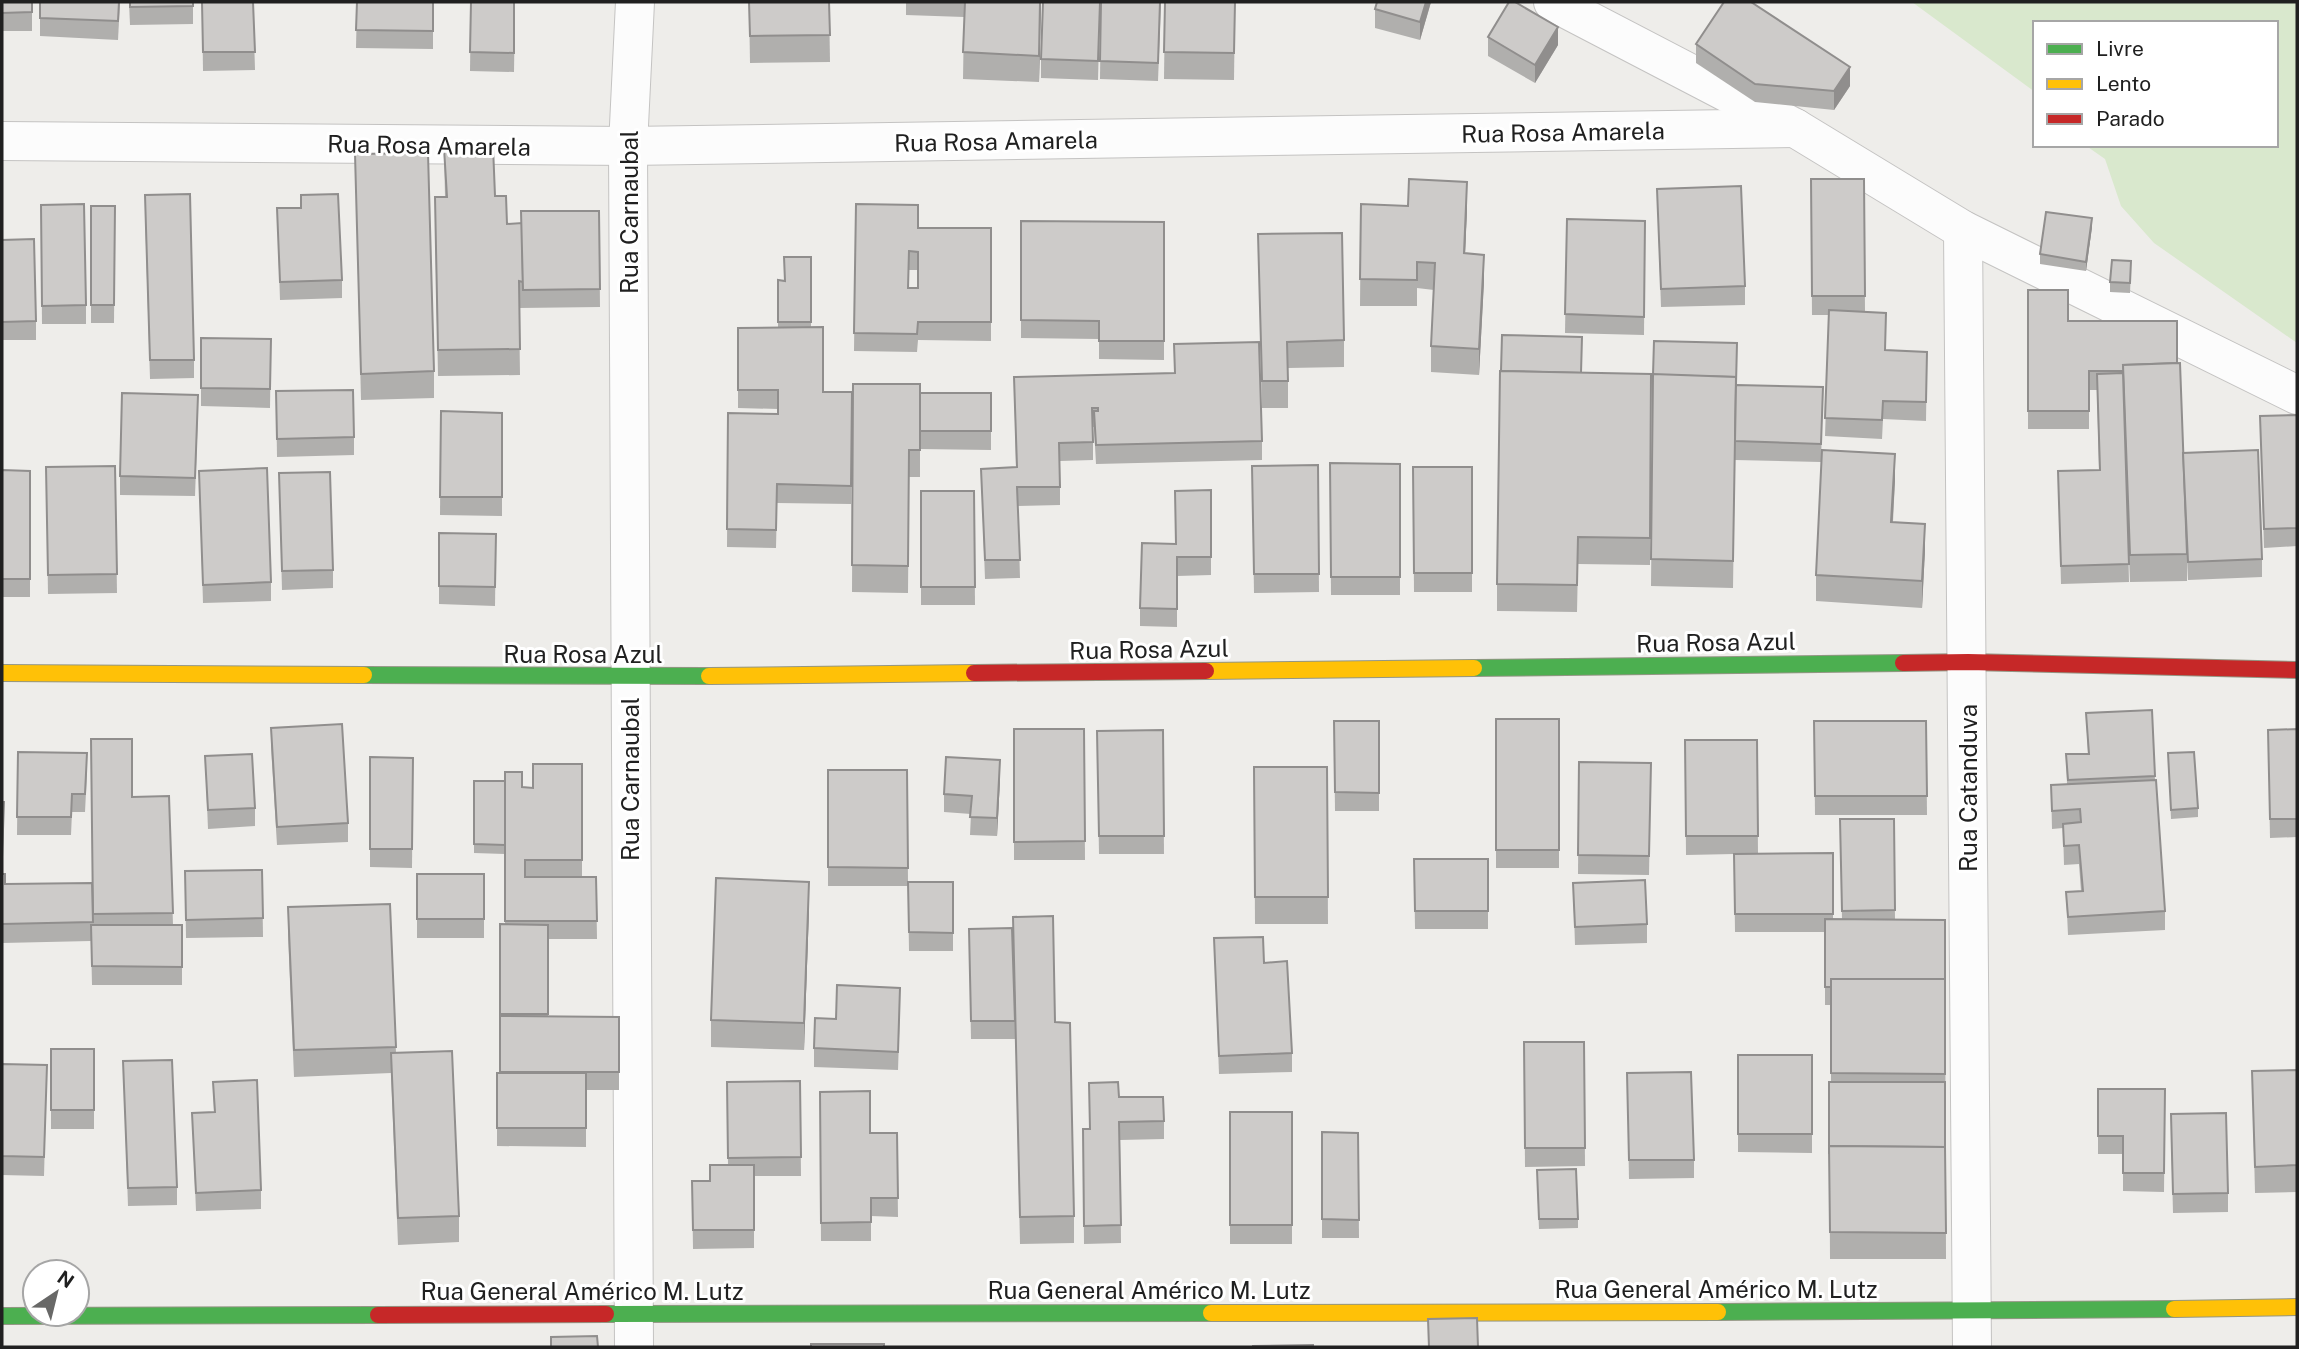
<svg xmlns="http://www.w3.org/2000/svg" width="2299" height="1349" viewBox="0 0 2299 1349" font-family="'Public Sans',sans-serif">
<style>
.grass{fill:#d9e8cd}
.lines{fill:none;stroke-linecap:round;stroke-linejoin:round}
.street-casing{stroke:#c4c3c2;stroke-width:40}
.fast-casing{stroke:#939684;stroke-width:18}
.slow-casing{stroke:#939684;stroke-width:18}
.jam-casing{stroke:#939684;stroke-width:18}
.street{stroke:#fcfcfc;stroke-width:38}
.fast{stroke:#4caf50;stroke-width:16}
.slow{stroke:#ffc107;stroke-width:16}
.jam{stroke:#c62828;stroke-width:16}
.wall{fill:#b0afad;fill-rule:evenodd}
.shaded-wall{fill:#908e8d}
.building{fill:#cdcbc9;stroke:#908e8d;stroke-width:2;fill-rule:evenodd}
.labels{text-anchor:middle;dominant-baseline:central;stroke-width:6;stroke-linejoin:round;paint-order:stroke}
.street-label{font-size:24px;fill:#202020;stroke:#fff}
</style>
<rect width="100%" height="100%" fill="#eeedea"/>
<path class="grass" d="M1912 2H2297V343L2154 243 2121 206 2105 159 2085 145H2276V23H2035V92Z"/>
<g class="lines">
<g class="street-casing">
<g id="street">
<path d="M1553 2 1795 128 1963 230 2297 395"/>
<path d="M2 141 628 146 1795 128"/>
<path d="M1963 230 1972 1347"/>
<path d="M634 1347 628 146 635 2"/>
</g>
</g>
<g class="fast-casing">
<g id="fast">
<path d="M1474 668 1903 663"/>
<path d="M364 675 709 676"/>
<path d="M1718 1312 2174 1309"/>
<path d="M606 1314 1211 1313"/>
<path d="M2 1316 378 1315"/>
</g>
</g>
<g class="slow-casing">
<g id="slow">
<path d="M1206 671 1474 668"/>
<path d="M2 673 364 675"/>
<path d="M709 676 974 673"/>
<path d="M2174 1309 2297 1307"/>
<path d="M1211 1313 1718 1312"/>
</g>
</g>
<g class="jam-casing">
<g id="jam">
<path d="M1903 663 1968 662 2297 670"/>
<path d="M974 673 1206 671"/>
<path d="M378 1315 606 1314"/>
</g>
</g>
<use href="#street" class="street"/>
<use href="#fast" class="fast"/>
<use href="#slow" class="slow"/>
<use href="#jam" class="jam"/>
</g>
<g class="wall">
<rect x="2" y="2" width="30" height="29"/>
<path d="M40 2H120L118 40 40 36Z"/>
<path d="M129 2H193V24L130 25Z"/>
<path d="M202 2H253L255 70 203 71Z"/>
<path d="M357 2H433V49L356 48Z"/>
<path d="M471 2H515L514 72 470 71Z"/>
<path d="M749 2H829L830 62 750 63Z"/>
<path d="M906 2H1041L1039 82 963 79 964 17 906 15Z"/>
<path d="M1100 2 1098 80 1041 78V59Z"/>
<path d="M1101 2H1161L1158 81 1100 79Z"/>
<path d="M1165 2H1235L1234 80 1164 79Z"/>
<path d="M1377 2H1431L1420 40 1375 28V9Z"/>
<path d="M1488 37 1558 45 1535 83 1488 56Z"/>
<path d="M1696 44 1850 86 1834 110 1755 102 1696 63Z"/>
<path d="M444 148 495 196 507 224 521 223 599 211 600 307 519 308 520 375 438 376 435 223 445 197Z"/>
<path d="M355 154 434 371V398L361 400Z"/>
<path d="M1811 179H1864L1865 312 1886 331 1885 350 1927 352 1926 421 1883 419 1882 439 1825 436 1829 315H1812Z"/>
<path d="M1657 189 1745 286V305L1661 307Z"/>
<path d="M856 204 918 228H991V341L918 340 917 352 854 351ZM909 270H918V288H909Z"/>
<path d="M1361 204 1467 209 1465 253 1484 281 1479 375 1431 372V346L1434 290 1417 288V306H1360Z"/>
<path d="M41 205 86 305V324H42Z"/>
<path d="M91 206H115L114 323H91Z"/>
<path d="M277 208 342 280V298L280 300Z"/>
<path d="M145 213 194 360V378L150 379Z"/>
<path d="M1567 219 1645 221 1644 335 1565 333Z"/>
<path d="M1021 221 1164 222V360L1099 359V339L1021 338Z"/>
<path d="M2092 227 2086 271 2040 264V254Z"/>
<path d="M1258 234 1344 340V367L1288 368V408H1262Z"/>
<path d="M2 240 36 321V340H2Z"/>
<path d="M811 257V327L823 392H852L851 504 777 503 776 548 727 547 728 413 778 414V409L738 408V328L778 327V280L784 281Z"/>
<path d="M2131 270 2130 293 2110 292V282Z"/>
<path d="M2028 290 2068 321 2177 363 2183 453 2262 559V577L2188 580 2187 558V581L2130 582 2127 503 2129 582 2061 584 2058 471 2099 470 2097 390H2089V429H2028Z"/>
<path d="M201 338 271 339 270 408 201 406Z"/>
<path d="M1175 373 1262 441V460L1096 464 1094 427H1093V460L1060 461V505L1018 506 1020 578 985 579 981 469 1016 467 1014 377Z"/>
<path d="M1581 373 1651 374 1650 565 1578 564 1577 612 1497 611V584Z"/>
<path d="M1653 374 1737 385 1823 387 1821 462 1735 460V450L1733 588 1651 586Z"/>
<path d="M853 384H920V477H909L908 593 852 592Z"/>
<path d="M276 391 354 437V455L277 457Z"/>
<path d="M920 393H991V450L920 449Z"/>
<path d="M441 411 502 413V516L440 515Z"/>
<path d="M198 413 195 496 120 495V476Z"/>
<path d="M2297 415V546L2264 548 2260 416Z"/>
<path d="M1330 463 1400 464V595H1331Z"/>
<path d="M1318 465 1319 592 1254 593 1252 466Z"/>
<path d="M115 466 117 593 48 594 46 467Z"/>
<path d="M1413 467H1472V592H1414Z"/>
<path d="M2 470 30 471V597H2Z"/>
<path d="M199 471 271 582V601L203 603Z"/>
<path d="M279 473 333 570V588L282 590Z"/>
<path d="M1895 480 1893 522 1925 550 1922 608 1816 601V575Z"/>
<path d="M1211 490V575L1177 576V627L1140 626V608L1175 544Z"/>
<path d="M921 491H974L975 605H921Z"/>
<path d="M439 533 496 534 495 606 439 604Z"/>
<path d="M2152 710 2155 780 2165 911V930L2068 935 2066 892 2081 891 2079 864 2064 865 2063 828 2052 829 2051 785 2067 784 2066 754H2088L2086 713Z"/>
<rect x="1496" y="719" width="63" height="149"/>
<path d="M1334 721H1379V811H1335Z"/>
<path d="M1814 721H1926L1927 815H1815Z"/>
<path d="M271 728 348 823V842L277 845 271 746Z"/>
<path d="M1014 729H1084L1085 860H1014Z"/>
<path d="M2297 729V837L2270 838 2268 730Z"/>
<path d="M1163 730 1164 854H1099L1097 731Z"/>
<path d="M1685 740H1757L1758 853H1833V919H1842L1840 819H1894L1895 920H1945L1946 1259H1830L1829 1082H1831V1005H1825V932H1735L1734 854 1686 855Z"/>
<path d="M18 752 87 772 85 812H72L71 835H17Z"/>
<path d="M2168 753 2198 808V817L2171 819Z"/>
<path d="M205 756 255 808V826L208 829Z"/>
<path d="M370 757 413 758 412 868 370 867Z"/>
<path d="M1579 762 1651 763 1649 875 1578 874Z"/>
<path d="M582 764V877H596L597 939H548V1017H619V1090H586V1147L497 1146V1073H500V924H505V798V854L474 853V781L533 788Z"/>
<path d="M1254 767H1327L1328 924H1255Z"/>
<path d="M828 770H907L908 882H953V951H909L908 886H828Z"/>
<path d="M1000 779 997 836 970 835 971 814 944 812V794Z"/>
<path d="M169 796 173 925H182V985H92L91 941 2 943V802L4 820 2 874 5 884 92 883 132 797Z"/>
<path d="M1414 859H1488V929H1415Z"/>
<path d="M262 870 263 937 186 938 185 871Z"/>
<rect x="417" y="874" width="67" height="64"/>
<path d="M1573 883 1647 924V943L1575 945Z"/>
<path d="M390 904 396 1053 459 1216V1242L398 1245 391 1073 294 1077 288 934V907Z"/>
<path d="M809 909 804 1050 711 1047V1020Z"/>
<path d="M1013 917 1055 1022 1074 1216V1243L1020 1244Z"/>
<path d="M969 929 1015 1021V1039H971Z"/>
<path d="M1214 938 1292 1053V1072L1219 1074Z"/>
<path d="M900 1006 898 1070 814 1067V1048L836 1019Z"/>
<path d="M1524 1042H1584L1585 1166 1525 1167Z"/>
<rect x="51" y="1049" width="43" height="80"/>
<path d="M1738 1055H1812V1153L1738 1152Z"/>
<path d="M123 1061 177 1187V1205L128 1206Z"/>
<path d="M2 1064 47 1065 44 1176 2 1175Z"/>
<path d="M2297 1070V1192L2255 1193 2252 1071Z"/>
<path d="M1627 1073 1694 1160V1178L1629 1179Z"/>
<path d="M800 1081 801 1176H754V1248L693 1249 692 1181H710L728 1165 727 1082Z"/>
<path d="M213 1082 261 1190V1209L196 1211 192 1113 214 1112Z"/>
<path d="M2098 1089H2165L2164 1192 2123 1191V1154H2098Z"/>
<path d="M820 1092 870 1133H897L898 1217 871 1216V1241H821Z"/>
<path d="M1119 1097 1164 1121V1139L1120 1140 1121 1243 1084 1244 1083 1129H1089Z"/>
<rect x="1230" y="1112" width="62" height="132"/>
<path d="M1322 1132 1358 1133 1359 1238H1322Z"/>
<path d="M2171 1133 2228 1193V1212L2173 1213Z"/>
<path d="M1537 1179 1578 1219V1228L1539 1229Z"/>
</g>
<g class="shaded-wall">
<path d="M1040 2H1041L1039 82V56Z"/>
<path d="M1426 2H1431L1420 40V22Z"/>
<path d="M1558 27V45L1535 83V65Z"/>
<path d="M1850 67V86L1834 110V91Z"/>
<path d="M1467 182V209L1464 280V253Z"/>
<path d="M2092 218V227L2086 271V262Z"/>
<path d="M1484 255V281L1479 375V349Z"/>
<path d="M1895 454V480L1891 548V522Z"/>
<path d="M1925 524V550L1922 608V581Z"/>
<path d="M1000 760V779L997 836V818Z"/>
<path d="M809 882V909L804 1050V1023Z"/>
</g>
<g class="building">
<path d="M2 2H32V12L2 13Z"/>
<path d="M40 2H119L118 21 40 18Z"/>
<path d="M130 2H193V6L130 7Z"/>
<path d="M202 2H253L255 52H203Z"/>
<path d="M357 2H433V31L356 30Z"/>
<path d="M471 2H514V53L470 52Z"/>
<path d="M749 2H829L830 35 750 36Z"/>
<path d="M965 2H1040L1039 56 963 52Z"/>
<path d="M1043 2H1100L1098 61 1041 59Z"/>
<path d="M1101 2H1160L1158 63 1100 61Z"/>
<path d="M1165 2H1235L1234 53 1164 52Z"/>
<path d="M1377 2H1426L1420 22 1375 9Z"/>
<path d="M1509 2H1515L1558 27 1535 65 1488 37Z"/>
<path d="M1724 2H1751L1850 67 1834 91 1755 84 1696 44Z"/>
<path d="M493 146 495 196H506L507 224 522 223 523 282 519 281 520 349 438 350 435 197H447L444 148Z"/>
<path d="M428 153 434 371 361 374 355 154Z"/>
<path d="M1409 179 1467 182 1464 253 1484 255 1479 349 1431 346 1435 263 1417 262V280L1360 279 1361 204 1408 206Z"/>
<path d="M1811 179H1864L1865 296H1812Z"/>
<path d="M1741 186 1745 286 1661 289 1657 189Z"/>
<path d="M190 194 194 360H150L145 195Z"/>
<path d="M338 194 342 280 280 282 277 208H301V195Z"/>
<path d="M84 204 86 305 42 306 41 205Z"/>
<path d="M856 204 918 205V228H991V322H918L917 334 854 333ZM909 251 918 252V288H908Z"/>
<path d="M91 206H115L114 305H91Z"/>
<path d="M521 211H599L600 289 523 290Z"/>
<path d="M2046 212 2092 218 2086 262 2040 254Z"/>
<path d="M1567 219 1645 221 1644 317 1565 314Z"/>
<path d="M1021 221 1164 222V341H1099V321L1021 320Z"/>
<path d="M1342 233 1344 340 1287 342 1288 381H1262L1258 234Z"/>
<path d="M34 239 36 321 2 322V240Z"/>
<path d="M784 257H811V322H778V280L785 281Z"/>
<path d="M2112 260 2131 261 2130 283 2110 282Z"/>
<path d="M2028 290H2068V321H2177V363L2123 365 2124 371H2089V411H2028Z"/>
<path d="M1829 310 1886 313 1885 350 1927 352 1926 402 1883 401 1882 420 1825 418Z"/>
<path d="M823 327V392H852L851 486 777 484 776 530 727 529 728 413 778 414V390H738V328Z"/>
<path d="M1502 335 1582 337 1581 373 1501 371Z"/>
<path d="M201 338 271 339 270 389 201 388Z"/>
<path d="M1654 341 1737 343 1736 384V377L1653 375Z"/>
<path d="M1259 342 1262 441 1096 445 1094 411H1098V408H1092L1093 442 1059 443 1060 487H1017L1020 560H985L981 469 1017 467 1014 377 1175 373 1174 344Z"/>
<path d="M2180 363 2187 554 2130 555 2123 365Z"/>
<path d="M1500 371 1651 374 1650 538 1578 537 1577 585 1497 584Z"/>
<path d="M2123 373 2129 564 2061 566 2058 471 2100 470 2097 374Z"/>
<path d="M1653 374 1736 377 1733 561 1651 559Z"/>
<path d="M853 384H920V450H909L908 566 852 565Z"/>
<path d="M1736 385 1823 387 1821 444 1735 441Z"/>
<path d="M353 390 354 437 277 439 276 391Z"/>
<path d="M122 393 198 395 195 478 120 476Z"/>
<rect x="920" y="393" width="71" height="38"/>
<path d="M441 411 502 413V497H440Z"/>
<path d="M2297 415V528L2264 529 2260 416Z"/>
<path d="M1822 450 1895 454 1891 522 1925 524 1922 581 1816 575Z"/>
<path d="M2258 450 2262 559 2188 562 2183 453Z"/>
<path d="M1330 463 1400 464V577H1331Z"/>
<path d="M1318 465 1319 574H1254L1252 466Z"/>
<path d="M115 466 117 574 48 575 46 467Z"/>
<path d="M1413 467H1472V573H1414Z"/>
<path d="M267 468 271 582 203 585 199 471Z"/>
<path d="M2 470 30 471V579H2Z"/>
<path d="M330 472 333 570 282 571 279 473Z"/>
<path d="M1211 490V557H1177V609L1140 608 1142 543 1176 544 1175 491Z"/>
<path d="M921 491H974L975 587H921Z"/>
<path d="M439 533 496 534 495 587 439 586Z"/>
<path d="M2152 710 2155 776 2068 780 2066 754H2089L2086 713Z"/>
<rect x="1496" y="719" width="63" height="131"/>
<path d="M1334 721H1379V793L1335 792Z"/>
<path d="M1814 721H1926L1927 796H1815Z"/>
<path d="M342 724 348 823 277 827 271 728Z"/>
<path d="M1014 729H1084L1085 841 1014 842Z"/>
<path d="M2297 729V819H2270L2268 730Z"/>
<path d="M1163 730 1164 836H1099L1097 731Z"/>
<path d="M91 739H132V797L169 796 173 913 93 914Z"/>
<path d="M1685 740H1757L1758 836H1686Z"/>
<path d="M18 752 87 753 85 794H72L71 817H17Z"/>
<path d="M2194 752 2198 808 2171 810 2168 753Z"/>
<path d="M252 754 255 808 208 810 205 756Z"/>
<path d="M370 757 413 758 412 849H370Z"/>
<path d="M946 757 1000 760 997 818 970 817 972 796 944 794Z"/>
<path d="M1579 762 1651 763 1649 856 1578 855Z"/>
<path d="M533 764H582V860H525V877H596L597 921H505V772H522V787L533 788Z"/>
<path d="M1254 767H1327L1328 897H1255Z"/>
<path d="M828 770H907L908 868 828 867Z"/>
<path d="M2156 780 2165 911 2068 917 2066 892 2083 891 2079 845 2064 846 2063 824 2081 822 2080 809 2052 811 2051 785Z"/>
<path d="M474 781H505V845L474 844Z"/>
<path d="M2 802H4L2 857Z"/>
<path d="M1840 819H1894L1895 910 1842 911Z"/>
<path d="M1833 853V914H1735L1734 854Z"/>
<path d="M1414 859H1488V911H1415Z"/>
<path d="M262 870 263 918 186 920 185 871Z"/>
<path d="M2 874H5V884L92 883 93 922 2 924Z"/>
<rect x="417" y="874" width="67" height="45"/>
<path d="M716 878 809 882 804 1023 711 1020Z"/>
<path d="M1645 880 1647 924 1575 927 1573 883Z"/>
<path d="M908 882H953V933L909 932Z"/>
<path d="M390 904 396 1047 294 1050 288 907Z"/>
<path d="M1053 916 1055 1022 1070 1023 1074 1216 1020 1217 1013 917Z"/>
<path d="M1825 919 1945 920V984V979H1831V987H1825Z"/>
<path d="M500 924 548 925V1014H500Z"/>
<path d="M91 925H182V967L92 966Z"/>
<path d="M1012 928 1015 1021H971L969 929Z"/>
<path d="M1263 937 1264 963 1287 961 1292 1053 1219 1056 1214 938Z"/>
<path d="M1831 979H1945V1074L1831 1073Z"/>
<path d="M837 985 900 988 898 1052 814 1048 815 1018 836 1019Z"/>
<path d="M500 1016 619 1017V1072H500Z"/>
<path d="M1524 1042H1584L1585 1148H1525Z"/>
<rect x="51" y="1049" width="43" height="61"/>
<path d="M452 1051 459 1216 398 1218 391 1053Z"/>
<rect x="1738" y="1055" width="74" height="79"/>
<path d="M172 1060 177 1187 128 1188 123 1061Z"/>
<path d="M2 1064 47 1065 44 1157 2 1156Z"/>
<path d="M2297 1070V1165L2255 1167 2252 1071Z"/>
<path d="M1691 1072 1694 1160H1629L1627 1073Z"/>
<rect x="497" y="1073" width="89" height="55"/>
<path d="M257 1080 261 1190 196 1193 192 1113 215 1112 213 1082Z"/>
<path d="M800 1081 801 1157 728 1158 727 1082Z"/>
<path d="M1118 1082 1119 1097H1163L1164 1121 1119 1122 1121 1225 1084 1226 1083 1129H1090L1089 1083Z"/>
<path d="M1829 1082H1945V1147L1829 1146V1154Z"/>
<path d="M2098 1089H2165L2164 1173H2123V1136H2098Z"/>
<path d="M870 1091V1133H897L898 1198H871V1222L821 1223 820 1092Z"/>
<rect x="1230" y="1112" width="62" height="113"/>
<path d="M2226 1113 2228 1193 2173 1194 2171 1114Z"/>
<path d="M1322 1132 1358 1133 1359 1220 1322 1219Z"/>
<path d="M1829 1146 1945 1147 1946 1233 1830 1232Z"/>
<path d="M710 1165H754V1230H693L692 1181H710Z"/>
<path d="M1576 1169 1578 1219H1539L1537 1170Z"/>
<path d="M1477 1318 1478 1347H1429L1428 1319Z"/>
<path d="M597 1336 598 1347H551V1337Z"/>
<rect x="811" y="1344" width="73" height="3"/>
<path d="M1313 1345V1347H1253V1346Z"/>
</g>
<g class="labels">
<g class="street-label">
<text transform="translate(1563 132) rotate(-1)">Rua Rosa Amarela</text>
<text transform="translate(996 141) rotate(-1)">Rua Rosa Amarela</text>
<text transform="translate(429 145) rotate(1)">Rua Rosa Amarela</text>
<text transform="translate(629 212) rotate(-90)">Rua Carnaubal</text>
<text transform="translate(1716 642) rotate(-1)">Rua Rosa Azul</text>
<text transform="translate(1149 649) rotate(-1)">Rua Rosa Azul</text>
<text x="583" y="654">Rua Rosa Azul</text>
<text transform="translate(630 779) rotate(-90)">Rua Carnaubal</text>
<text transform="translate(1968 788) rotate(-90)">Rua Catanduva</text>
<text x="1716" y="1289">Rua General Américo M. Lutz</text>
<text x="1149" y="1290">Rua General Américo M. Lutz</text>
<text x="582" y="1291">Rua General Américo M. Lutz</text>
</g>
</g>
<rect width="2299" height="1349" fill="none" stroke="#202020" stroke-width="7"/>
<rect x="2033" y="21" width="245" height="126" fill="#ffffff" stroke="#a6a6a6" stroke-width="2"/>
<rect x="2047" y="44" width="35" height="10" fill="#4caf50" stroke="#a6a6a6" stroke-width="2"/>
<text x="2096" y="56" font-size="21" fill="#202020">Livre</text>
<rect x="2047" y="79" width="35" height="10" fill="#ffc107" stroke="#a6a6a6" stroke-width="2"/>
<text x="2096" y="91" font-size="21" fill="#202020">Lento</text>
<rect x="2047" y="114" width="35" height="10" fill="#c62828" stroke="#a6a6a6" stroke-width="2"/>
<text x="2096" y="126" font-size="21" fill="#202020">Parado</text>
<g transform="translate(56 1293) rotate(35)"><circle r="33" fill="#ffffff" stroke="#a6a6a6" stroke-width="2"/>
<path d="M0-5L12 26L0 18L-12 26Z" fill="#686867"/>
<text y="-10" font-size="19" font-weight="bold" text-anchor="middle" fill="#202020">N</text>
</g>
</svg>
